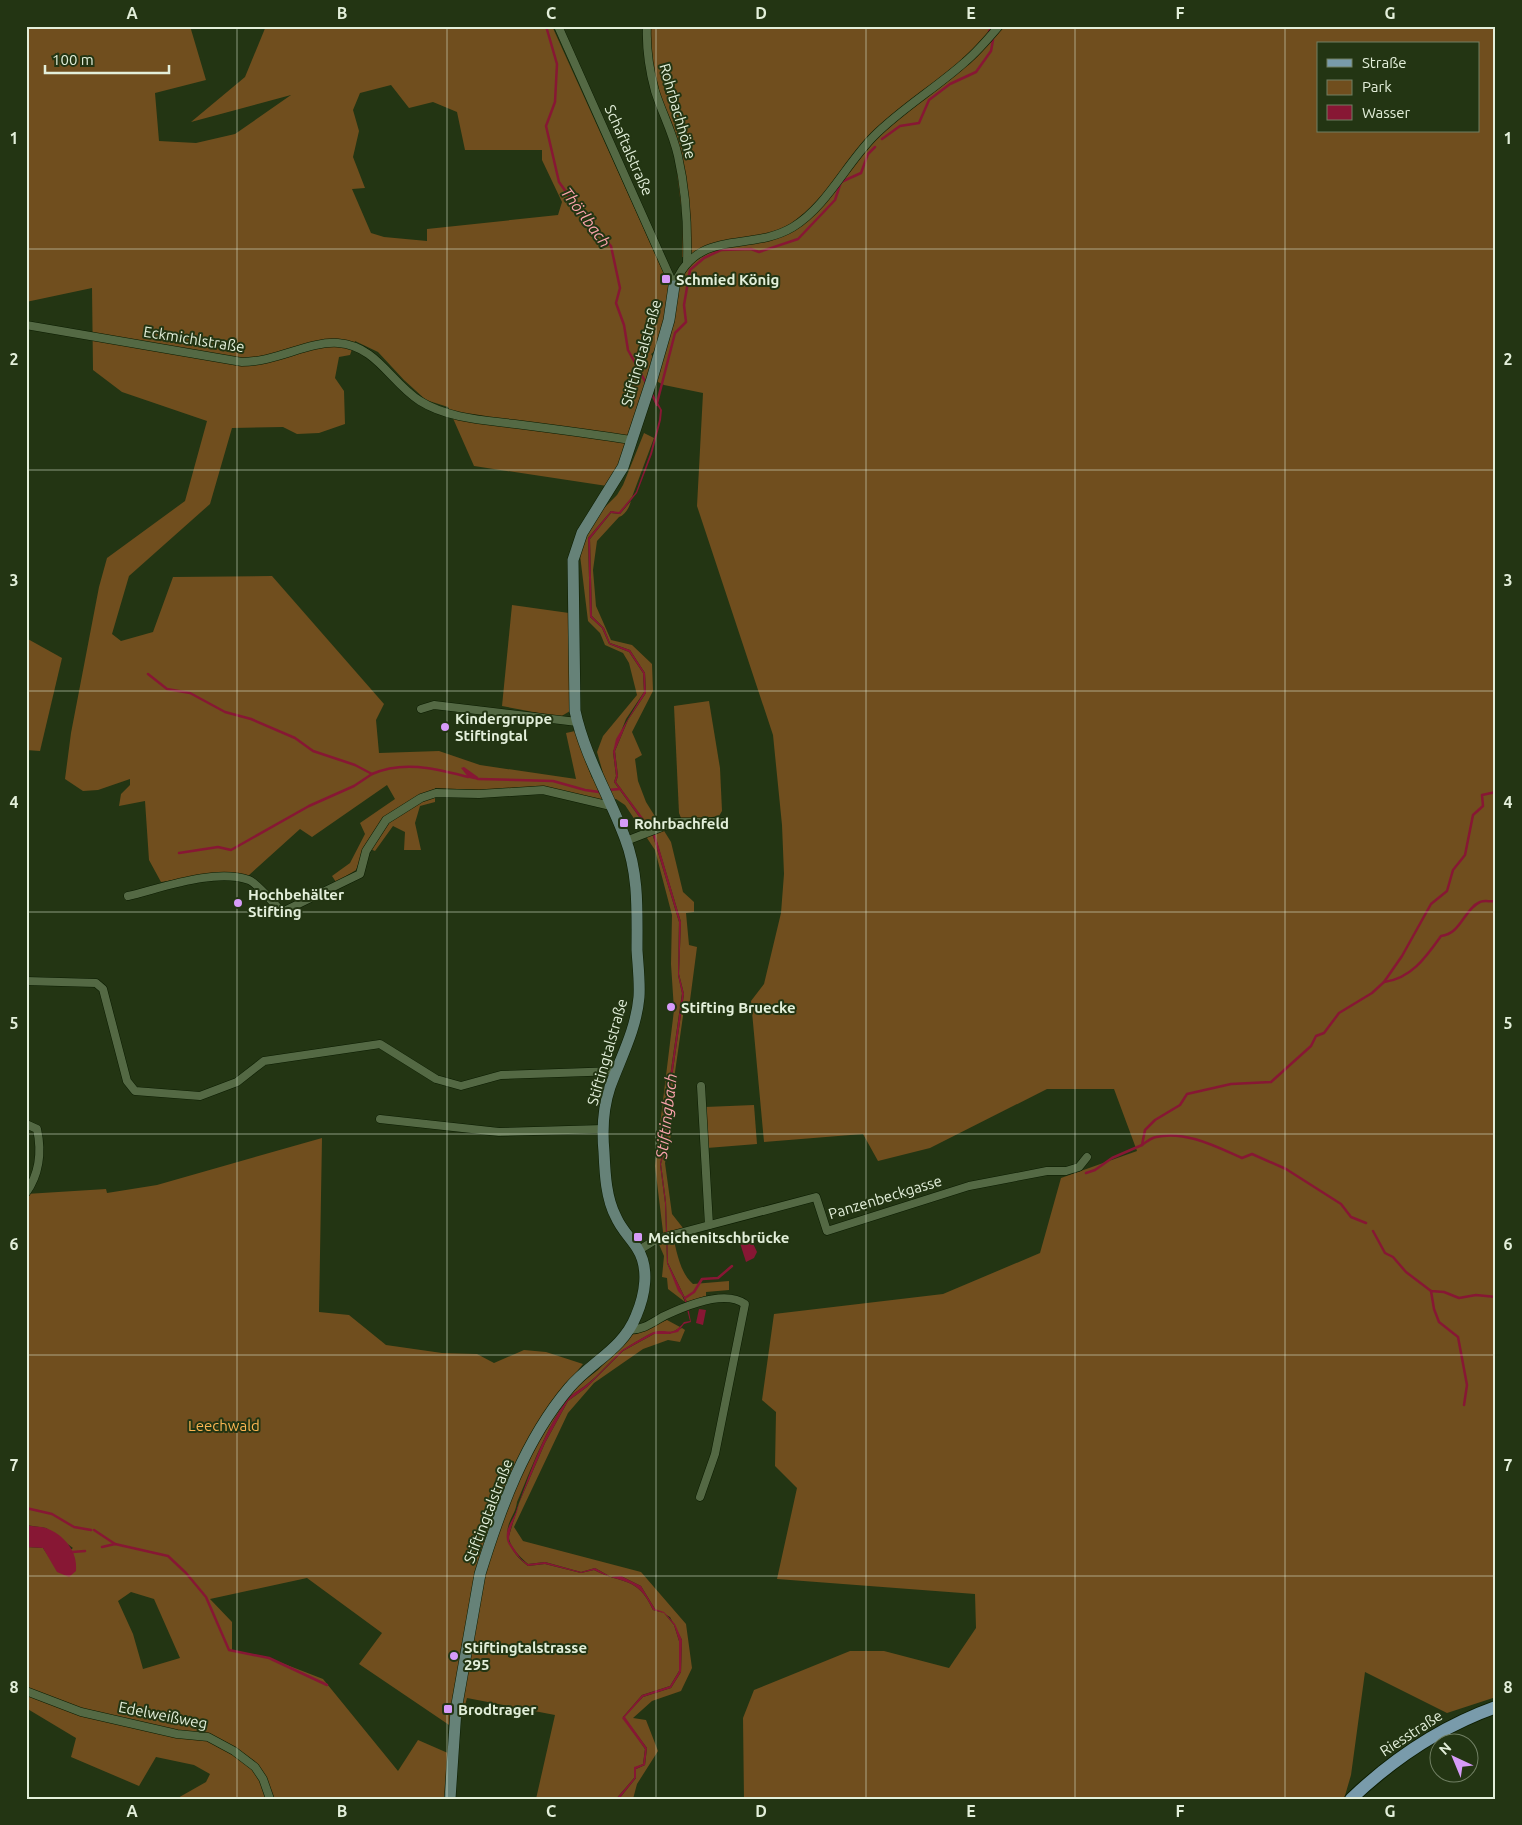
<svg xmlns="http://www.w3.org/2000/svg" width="1522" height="1825" viewBox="0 0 1522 1825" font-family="Ubuntu,sans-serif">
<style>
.green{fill:#704e1e;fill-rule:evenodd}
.water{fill:#871734}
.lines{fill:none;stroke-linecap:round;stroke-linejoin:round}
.stream{stroke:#871734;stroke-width:2.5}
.street-casing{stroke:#0b1c00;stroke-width:9}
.secondary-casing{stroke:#0b1c00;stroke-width:12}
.primary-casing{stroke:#0b1c00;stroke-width:14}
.street{stroke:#546944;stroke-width:8}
.secondary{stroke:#668278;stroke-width:11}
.primary{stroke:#799bab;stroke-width:12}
.grid{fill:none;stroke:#e3efda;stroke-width:1;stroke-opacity:0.55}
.poi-dot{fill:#d79bf9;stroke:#233513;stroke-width:2}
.labels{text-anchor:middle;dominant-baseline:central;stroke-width:4;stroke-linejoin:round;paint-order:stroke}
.street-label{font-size:15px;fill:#e3efda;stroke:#233513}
.poi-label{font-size:15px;font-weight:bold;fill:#e3efda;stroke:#233513;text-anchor:start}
.park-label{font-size:15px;fill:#fcb552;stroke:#233513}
.water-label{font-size:16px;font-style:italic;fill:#fba3ac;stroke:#233513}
.neatline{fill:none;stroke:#e3efda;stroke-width:2}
.grid-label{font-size:16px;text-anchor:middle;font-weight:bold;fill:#e3efda}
</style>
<rect width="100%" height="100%" fill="#233513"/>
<g class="green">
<path d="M26 26H190L206 80 155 93 159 141 196 143 235 134 291 95 191 122 245 77 266 26H552L671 289 697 258 682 257 683 222 675 157 652 91 645 62 644 26H1496V1697L1447 1713 1365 1672 1351 1775 1344 1799H744L743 1718 754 1690 850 1651H884L949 1668 976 1628 975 1594 777 1579 797 1488 775 1466 776 1412 762 1400 774 1314 943 1294 1040 1253 1061 1178 1137 1151 1114 1089H1047L930 1148 878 1161 863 1134 764 1142 751 1001 764 984 781 913 784 874 782 825 773 735 697 506 703 393 664 385 656 381 658 349 651 354 654 358 621 460 607 486 474 466 448 407 426 400 404 380 378 352 355 341 350 355 339 357 335 378 344 391 345 424 319 433 297 434 283 427 232 428 210 504 129 576 112 634 121 641 153 632 173 577 272 576 384 704 376 720 379 753 439 751 480 765 576 779 566 733 575 731 592 778 603 773 597 752 603 736 637 695 629 663 623 653 605 645 600 633 588 621 580 555 585 536 601 511 617 495 623 485 644 433 654 438 632 497 619 513 611 511 588 538 590 617 602 628 609 644 629 652 643 673 644 692 626 719 613 752 616 776 614 782 653 836 679 922 678 975 682 993 669 1084 666 1140 660 1164 665 1203 667 1263 685 1302 668 1289 667 1278 662 1277 664 1256 658 1242 664 1240 655 1166 674 1010 671 964 672 915 655 850 625 805 616 799H594L544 786 479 790 435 788V802L420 806 415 823 421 850H404L405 832 393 826 375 851 365 847 356 870 336 882 332 876 350 863 365 834 360 823 395 799 387 785 312 837 300 829 248 876 217 873 161 882 149 860 145 801 119 806 121 794 130 785V779L98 790 83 791 65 779 71 733 99 587 107 558 185 501 207 421 122 392 93 370 92 288 26 302ZM1318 44H1478V131H1318ZM391 85 409 108 433 102 457 112 465 150H542V160L562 202 558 215 427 229V241L384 237 371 233 352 189 365 188 353 157 359 131 353 110 360 93Z"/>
<path d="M631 501C629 508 625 515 619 517L597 541 593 570 596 606 611 640 632 645 652 664 653 691 632 732 642 755 635 759 638 781 646 802 671 842 683 892 694 902V912L686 913 689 945 697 947 689 1008 684 1009 673 1086 670 1146 665 1163 672 1214 683 1228 672 1231C676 1248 679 1272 693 1284L729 1281V1290L706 1292V1296L687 1302 668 1263 666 1202 661 1164 667 1140 671 1084 684 994 679 974 681 922 655 835 616 782 618 776 615 751 628 720 646 693 645 673 630 650 610 643 604 628 592 616 590 539 611 513 620 514Z"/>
<path d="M512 605 569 613 570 711 560 717 502 706Z"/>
<path d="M26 638 62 658 40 751 26 750Z"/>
<path d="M709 701 720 768 722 811 719 816 705 818H681L679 813 674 706Z"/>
<path d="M754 1105 757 1144 707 1148 705 1107Z"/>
<path d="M322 1138 319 1312 349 1315 386 1345 442 1353 477 1354 494 1363 524 1350 546 1352 583 1364 544 1412 598 1370 633 1333 667 1320 680 1327C672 1335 665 1331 655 1332 652 1332 625 1348 622 1351 610 1361 599 1375 586 1385 580 1390 574 1392 568 1399 546 1427 531 1470 517 1502 516 1510 513 1514 510 1521 502 1538 514 1556 528 1566L545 1564 581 1573 594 1570C622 1585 637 1575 653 1610L664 1613 674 1625 679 1641V1671L670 1686 642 1695 623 1717 645 1749 643 1764 634 1768V1778L616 1799H536L555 1715 467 1698 458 1731 359 1664 382 1633 307 1578 210 1599 232 1622V1650L269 1658 323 1679 398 1771 418 1740 457 1757 455 1799H176L206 1782 210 1774 194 1765 156 1757 139 1786 71 1757 76 1738 26 1708V1547L43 1548 53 1563 73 1548 46 1528 26 1525V1194L106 1189 107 1193 157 1185ZM131 1592 154 1599 180 1658 143 1669 133 1634 118 1601Z"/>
<path d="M682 1328 685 1330 680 1342 668 1340 643 1349 594 1383 568 1413 514 1527 523 1541 641 1572 686 1624 692 1668 681 1691 652 1701 633 1718 646 1720 658 1751 637 1784 633 1799H619L636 1778V1769L645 1765 647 1748 624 1717 643 1697 671 1688 681 1672 682 1640 670 1617 655 1609 641 1586 621 1576 611 1577 595 1568 581 1572 545 1562 528 1564C521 1558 508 1545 509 1536L519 1503 545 1443 568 1401 587 1387 623 1351 654 1334H669Z"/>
</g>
<g class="water">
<path d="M657 401 662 410 661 420 652 454 637 493 620 514 611 513 590 539 592 616 604 628 610 643 630 650 645 673 646 693 628 720 615 751 618 776 616 782 655 834 681 922 679 974 684 994 671 1084 667 1140 661 1164 666 1202 668 1263 687 1302 691 1322 684 1324 678 1332 669 1334H654L623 1351 587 1387 568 1401 545 1443 519 1503C517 1517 509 1527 509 1541L521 1559 528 1564 545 1562 581 1572 595 1568 611 1577 621 1576 641 1586 655 1609 664 1612 675 1624 682 1640 681 1672 671 1688 643 1697 625 1717 647 1748 645 1765 636 1769V1778L619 1799H616L634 1778V1767L643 1764 645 1749 622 1718 642 1695 670 1686 679 1671V1641L674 1625 664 1613 653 1610C637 1575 622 1585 594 1570L581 1573 545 1564 528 1566C521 1561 509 1548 507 1540 505 1529 512 1521 516 1512 528 1477 545 1428 568 1399 574 1392 580 1390 586 1385 598 1376 610 1362 621 1351 625 1348 650 1333 654 1332 668 1328 672 1338 684 1322L690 1321 684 1298 678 1291 667 1263 665 1203 660 1164 666 1140 669 1084 682 994 678 975 679 922 653 836 614 782 616 776 613 752 616 739 644 692 643 673 629 652 609 644 602 628 590 617 588 538 611 511 619 512 636 492 650 454 659 420 660 410 656 403Z"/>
<path d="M464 767 478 777V780L469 778 461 768Z"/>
<path d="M743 1237H750L757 1252 754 1258 746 1262 739 1240Z"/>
<path d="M699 1309 706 1310 703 1325 696 1323Z"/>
<path d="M26 1525C33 1527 40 1526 46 1528 64 1535 78 1551 76 1571L69 1577 57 1572 43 1548 26 1547Z"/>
</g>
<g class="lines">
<g class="stream">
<path d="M546 26 557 64 555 102 546 126 559 182 579 210 611 246 620 288 616 303 624 325 628 350 646 383"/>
<path d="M989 31 993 26"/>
<path d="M882 139 900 126 919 123 929 100 950 84 976 72 991 51 993 40"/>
<path d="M652 394 657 405"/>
<path d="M657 403 675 333 686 322 684 305 690 270 704 258 721 250 751 249 759 252 798 239 835 200 841 182 861 173 868 154 875 147"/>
<path d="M148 674 167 689 190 693 225 712 251 719 295 738 313 751 355 765 372 774C404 760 436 769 468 777"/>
<path d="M478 779 553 781 585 790 599 792"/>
<path d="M608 790 620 789"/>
<path d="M179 853 218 847 231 850 309 806 354 786 372 774"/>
<path d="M1384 982C1411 979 1426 957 1441 936 1461 934 1464 909 1480 902 1484 900 1491 902 1496 901"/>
<path d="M1142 1145C1146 1142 1151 1138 1156 1137 1185 1130 1217 1147 1242 1158L1252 1154 1286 1169 1341 1204 1351 1217 1366 1223"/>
<path d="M1086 1173 1095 1170 1112 1158 1142 1145 1145 1130 1155 1120 1180 1105 1187 1094 1231 1084 1271 1082 1311 1046 1316 1036 1324 1033 1339 1013 1372 993 1384 982 1402 956 1431 904 1447 891 1453 870 1465 855 1473 815 1483 806 1482 795 1496 792"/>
<path d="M1373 1231 1385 1253 1393 1257 1406 1272 1431 1291 1444 1292 1459 1298 1476 1295 1496 1297"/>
<path d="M1431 1291 1434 1309 1439 1322 1458 1337 1467 1385 1464 1405"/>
<path d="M685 1298 694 1292 702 1279 718 1278 732 1266"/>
<path d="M26 1508 52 1514 74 1527 91 1530"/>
<path d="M94 1530 115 1544 168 1556 186 1573 206 1597 229 1650 269 1658 327 1685"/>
<path d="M102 1547 115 1544"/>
<path d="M72 1552 85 1551"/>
</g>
<g class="street-casing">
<g id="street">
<path d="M558 26 674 286"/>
<path d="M647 26C646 48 649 69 655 91 662 113 673 133 678 156 686 191 688 227 687 263"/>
<path d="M674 286C696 227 750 253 793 227 827 206 846 164 874 136 902 108 936 88 965 62 978 51 988 39 999 26"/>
<path d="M26 325 242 362C276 362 309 341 338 343 377 346 390 382 420 401 447 418 483 420 515 424 554 429 593 434 631 440"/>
<path d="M421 709 434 705 577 722"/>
<path d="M626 841 675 822H723"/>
<path d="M128 896C162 888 215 868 249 880 257 883 275 905 282 912L360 874 366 851 386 820 421 798 436 793 479 794 543 790 611 806"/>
<path d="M26 981 96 983 103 989 127 1081 135 1091 200 1096 237 1082 264 1061 380 1044 436 1079 461 1086 501 1075 617 1071"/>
<path d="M701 1086 709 1225"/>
<path d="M380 1119 499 1132 603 1129"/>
<path d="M26 1124 37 1129C42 1152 40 1173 26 1193"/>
<path d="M639 1250 657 1239 816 1197 827 1231 969 1186 1047 1171H1066L1079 1167 1087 1157"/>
<path d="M629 1330C643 1330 652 1323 664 1316 685 1306 725 1289 745 1304L715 1454 700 1497"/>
<path d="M26 1691 81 1712 177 1734 208 1737 234 1751 255 1767 263 1779 270 1799"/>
</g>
</g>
<g class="secondary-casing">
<path id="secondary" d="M450 1799 456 1710 480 1574C500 1509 525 1440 569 1388 591 1362 623 1349 636 1316 645 1295 650 1268 637 1248 630 1237 621 1229 616 1217 606 1198 605 1174 604 1152 602 1131 603 1108 610 1087 621 1057 636 1030 639 997 640 982 638 966 637 950 637 912 639 874 625 838 609 795 585 757 575 711L573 560 582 533 623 467 652 379 669 320 674 286"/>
</g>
<g class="primary-casing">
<path id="primary" d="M1351 1799C1394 1758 1440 1727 1496 1707"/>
</g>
<use href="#street" class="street"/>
<use href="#secondary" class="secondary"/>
<use href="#primary" class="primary"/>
</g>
<path class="grid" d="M237 26V1799M447 26V1799M656 26V1799M866 26V1799M1075 26V1799M1285 26V1799M26 249H1496M26 470H1496M26 691H1496M26 912H1496M26 1134H1496M26 1355H1496M26 1576H1496"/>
<g class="poi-dot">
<rect x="661" y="274" width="10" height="10" rx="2.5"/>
<circle cx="445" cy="727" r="5"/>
<rect x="619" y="818" width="10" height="10" rx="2.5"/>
<circle cx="238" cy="903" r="5"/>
<circle cx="671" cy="1007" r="5"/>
<rect x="633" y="1232" width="10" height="10" rx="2.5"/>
<circle cx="454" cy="1656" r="5"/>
<rect x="443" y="1704" width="10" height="10" rx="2.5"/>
</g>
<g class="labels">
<g class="street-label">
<text transform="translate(678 111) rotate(74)">Rohrbachhöhe</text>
<text transform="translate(629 150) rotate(66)">Schaftalstraße</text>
<text transform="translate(194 339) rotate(9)">Eckmichlstraße</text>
<text transform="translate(641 353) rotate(-74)">Stiftingtalstraße</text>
<text transform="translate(607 1052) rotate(-74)">Stiftingtalstraße</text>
<text transform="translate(885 1197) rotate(-17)">Panzenbeckgasse</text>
<text transform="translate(488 1511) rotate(-69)">Stiftingtalstraße</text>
<text transform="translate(163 1715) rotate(11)">Edelweißweg</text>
<text transform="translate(1411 1733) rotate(-33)">Riesstraße</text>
</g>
<g class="poi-label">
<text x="676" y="279">Schmied König</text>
<text x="455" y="718">Kindergruppe<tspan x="455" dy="17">Stiftingtal</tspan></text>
<text x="634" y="823">Rohrbachfeld</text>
<text x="248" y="894">Hochbehälter<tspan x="248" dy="17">Stifting</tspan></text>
<text x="681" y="1007">Stifting Bruecke</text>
<text x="648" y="1237">Meichenitschbrücke</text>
<text x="464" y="1647">Stiftingtalstrasse<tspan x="464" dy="17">295</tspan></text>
<text x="458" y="1709">Brodtrager</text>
</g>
<g class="park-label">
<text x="224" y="1425">Leechwald</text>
</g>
<g class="water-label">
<text transform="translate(586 217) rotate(53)">Thörlbach</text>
<text transform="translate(666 1116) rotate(-83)">Stiftingbach</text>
</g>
</g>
<rect width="1522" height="1825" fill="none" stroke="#233513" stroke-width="55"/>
<rect x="1317" y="42" width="162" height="90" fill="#233513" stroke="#707f63"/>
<rect x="1327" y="59" width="25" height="8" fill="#799bab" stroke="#707f63"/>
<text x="1362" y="68" font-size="15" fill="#e3efda">Straße</text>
<rect x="1327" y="80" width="25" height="15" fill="#704e1e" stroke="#707f63"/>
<text x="1362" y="92" font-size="15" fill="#e3efda">Park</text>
<rect x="1327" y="105" width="25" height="15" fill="#871734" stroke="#707f63"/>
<text x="1362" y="118" font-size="15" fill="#e3efda">Wasser</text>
<g transform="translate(1454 1758) rotate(316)"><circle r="24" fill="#233513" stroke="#707f63"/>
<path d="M0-4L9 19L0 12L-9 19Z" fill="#d79bf9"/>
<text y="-8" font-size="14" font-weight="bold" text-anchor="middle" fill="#e3efda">N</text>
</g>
<path d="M45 65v8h124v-8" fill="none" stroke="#e3efda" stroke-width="2.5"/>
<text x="52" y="65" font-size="15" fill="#e3efda" stroke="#233513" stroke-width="4" paint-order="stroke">100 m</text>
<rect x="28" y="28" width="1466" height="1770" class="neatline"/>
<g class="grid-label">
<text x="132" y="19">A</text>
<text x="342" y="19">B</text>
<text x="551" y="19">C</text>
<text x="761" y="19">D</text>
<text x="971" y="19">E</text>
<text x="1180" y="19">F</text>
<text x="1390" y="19">G</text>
<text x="14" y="144">1</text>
<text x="1508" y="144">1</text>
<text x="14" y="365">2</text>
<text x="1508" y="365">2</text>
<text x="14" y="586">3</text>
<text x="1508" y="586">3</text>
<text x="14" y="808">4</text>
<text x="1508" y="808">4</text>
<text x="14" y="1029">5</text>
<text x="1508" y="1029">5</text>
<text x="14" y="1250">6</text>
<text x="1508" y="1250">6</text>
<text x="14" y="1471">7</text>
<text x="1508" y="1471">7</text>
<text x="14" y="1693">8</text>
<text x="1508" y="1693">8</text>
<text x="132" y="1817">A</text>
<text x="342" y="1817">B</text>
<text x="551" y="1817">C</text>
<text x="761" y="1817">D</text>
<text x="971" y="1817">E</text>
<text x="1180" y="1817">F</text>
<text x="1390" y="1817">G</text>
</g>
</svg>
